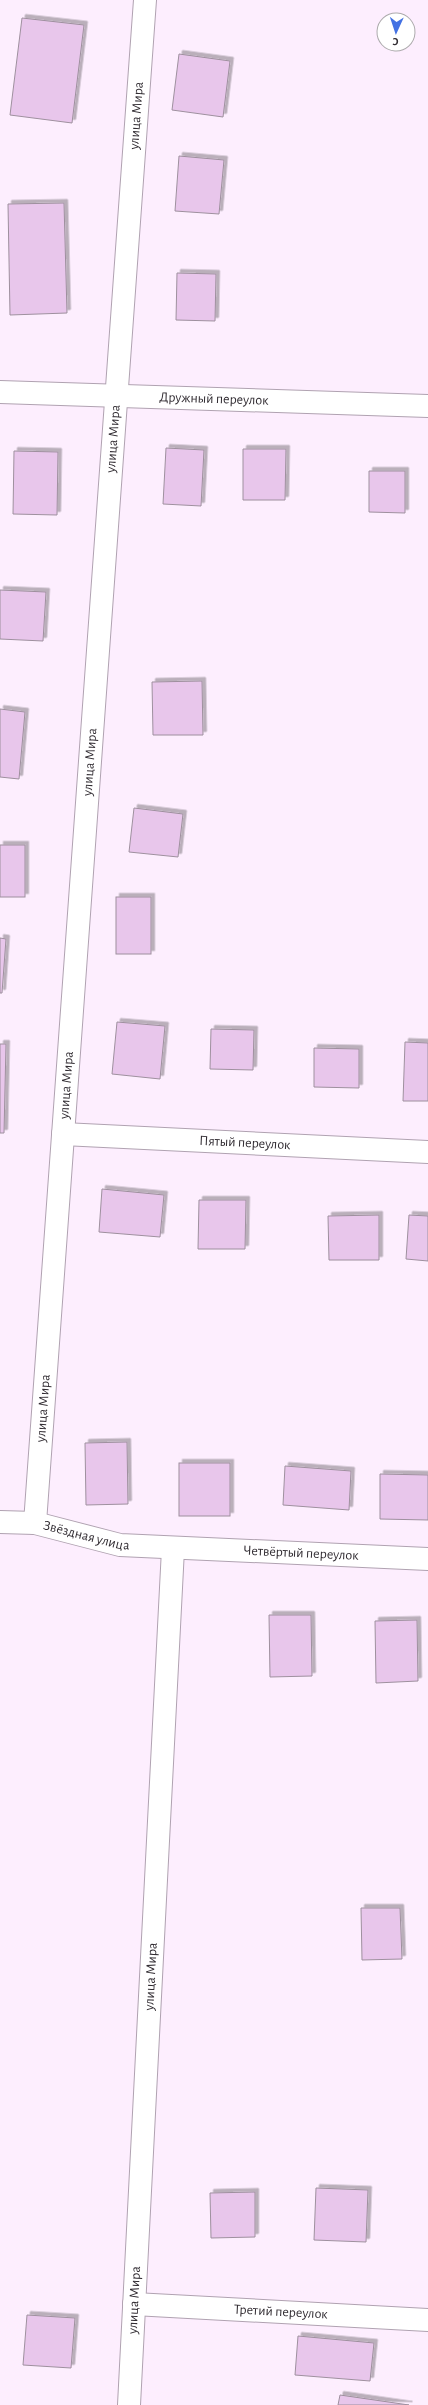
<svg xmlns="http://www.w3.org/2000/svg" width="428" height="2405" viewBox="0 0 428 2405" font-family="'Alegreya Sans',sans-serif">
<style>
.building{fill:#e8c6eb;stroke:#9e909e;filter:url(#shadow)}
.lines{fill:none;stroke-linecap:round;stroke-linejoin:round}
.minor-casing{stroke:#b0a2b1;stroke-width:24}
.minor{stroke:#fff;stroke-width:22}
.labels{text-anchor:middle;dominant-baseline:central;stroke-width:3;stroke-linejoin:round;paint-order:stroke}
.street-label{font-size:14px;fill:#322d33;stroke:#fff}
</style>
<defs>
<filter id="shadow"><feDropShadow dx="3.5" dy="-3.5" stdDeviation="0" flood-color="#0004"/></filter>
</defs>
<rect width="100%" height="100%" fill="#fdeefe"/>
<g class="building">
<path d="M22 18 84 25 72 123 10 115Z"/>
<path d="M179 54 230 61 223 117 172 110Z"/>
<path d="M179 156 224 160 219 214 175 211Z"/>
<path d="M64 203 67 313 10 315 8 204Z"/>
<path d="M177 273 216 274 215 321 176 320Z"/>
<path d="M166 448 204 450 201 506 163 504Z"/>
<path d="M243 449H286L285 500H243Z"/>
<path d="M14 451 58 452 57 515 13 514Z"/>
<path d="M369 471H405V513L369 512Z"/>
<path d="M0 590 46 592 43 641 0 639Z"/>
<path d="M202 681 203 735H153L152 682Z"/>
<path d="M0 709 25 712 19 779 0 777Z"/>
<path d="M134 808 183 814 178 857 129 852Z"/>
<rect x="0" y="845" width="25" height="52"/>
<rect x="116" y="897" width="35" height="57"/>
<path d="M0 938 6 939 2 993H0Z"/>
<path d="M117 1022 165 1026 160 1079 112 1074Z"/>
<path d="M211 1029 254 1030 253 1070 210 1069Z"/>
<path d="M405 1042 428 1043V1101H403Z"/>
<path d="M0 1044H6L4 1133H0Z"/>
<path d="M314 1048 359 1049V1088L314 1087Z"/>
<path d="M102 1189 164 1195 160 1237 99 1232Z"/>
<path d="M199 1200H246L245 1249H198Z"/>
<path d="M379 1215V1260H329L328 1216Z"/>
<path d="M409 1215 428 1216V1261L406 1259Z"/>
<path d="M127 1442 128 1504 86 1505 85 1443Z"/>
<rect x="179" y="1463" width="51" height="53"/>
<path d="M285 1466 351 1471 349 1510 283 1505Z"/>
<path d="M380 1474 428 1475V1520L380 1519Z"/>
<path d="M269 1615H311L312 1676 270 1677Z"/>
<path d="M417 1620 418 1681 376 1683 375 1621Z"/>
<path d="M361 1908H400L402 1959 362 1960Z"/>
<path d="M316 2188 368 2190 366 2242 314 2240Z"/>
<path d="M255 2192V2237L211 2238 210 2193Z"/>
<path d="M27 2315 75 2318 71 2368 23 2365Z"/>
<path d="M298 2336 374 2343 370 2381 295 2375Z"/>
<path d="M340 2395 409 2405H338Z"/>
</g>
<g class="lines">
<g class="minor-casing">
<g id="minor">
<path id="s1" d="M0 392 428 406"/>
<path id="s2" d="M63 1134 428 1152"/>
<path id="s3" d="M0 1522 35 1523 120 1545 428 1559"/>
<path id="s4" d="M35 1523 145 0"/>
<path id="s5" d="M134 2304 428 2320"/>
<path id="s6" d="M129 2405 173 1549"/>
</g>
</g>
<use href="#minor" class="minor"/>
</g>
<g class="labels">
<g class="street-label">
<text stroke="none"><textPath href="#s4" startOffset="1411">улица Мира</textPath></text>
<text stroke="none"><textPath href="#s1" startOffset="214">Дружный переулок</textPath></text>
<text stroke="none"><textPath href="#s4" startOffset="1087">улица Мира</textPath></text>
<text stroke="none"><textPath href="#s4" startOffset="763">улица Мира</textPath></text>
<text stroke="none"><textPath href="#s4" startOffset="439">улица Мира</textPath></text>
<text stroke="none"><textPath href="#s2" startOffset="182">Пятый переулок</textPath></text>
<text stroke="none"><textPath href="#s4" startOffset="115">улица Мира</textPath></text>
<text stroke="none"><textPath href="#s3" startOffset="88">Звёздная улица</textPath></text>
<text stroke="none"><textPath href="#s3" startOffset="304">Четвёртый переулок</textPath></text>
<text stroke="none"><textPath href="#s6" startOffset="429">улица Мира</textPath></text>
<text stroke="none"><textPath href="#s6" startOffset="105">улица Мира</textPath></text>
<text stroke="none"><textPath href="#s5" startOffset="147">Третий переулок</textPath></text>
</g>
</g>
<g transform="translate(396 32) rotate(183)"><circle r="19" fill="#ffffff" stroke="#adabad"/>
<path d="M0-3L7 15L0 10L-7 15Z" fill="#4371e3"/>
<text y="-6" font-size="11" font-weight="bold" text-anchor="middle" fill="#322d33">С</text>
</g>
</svg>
